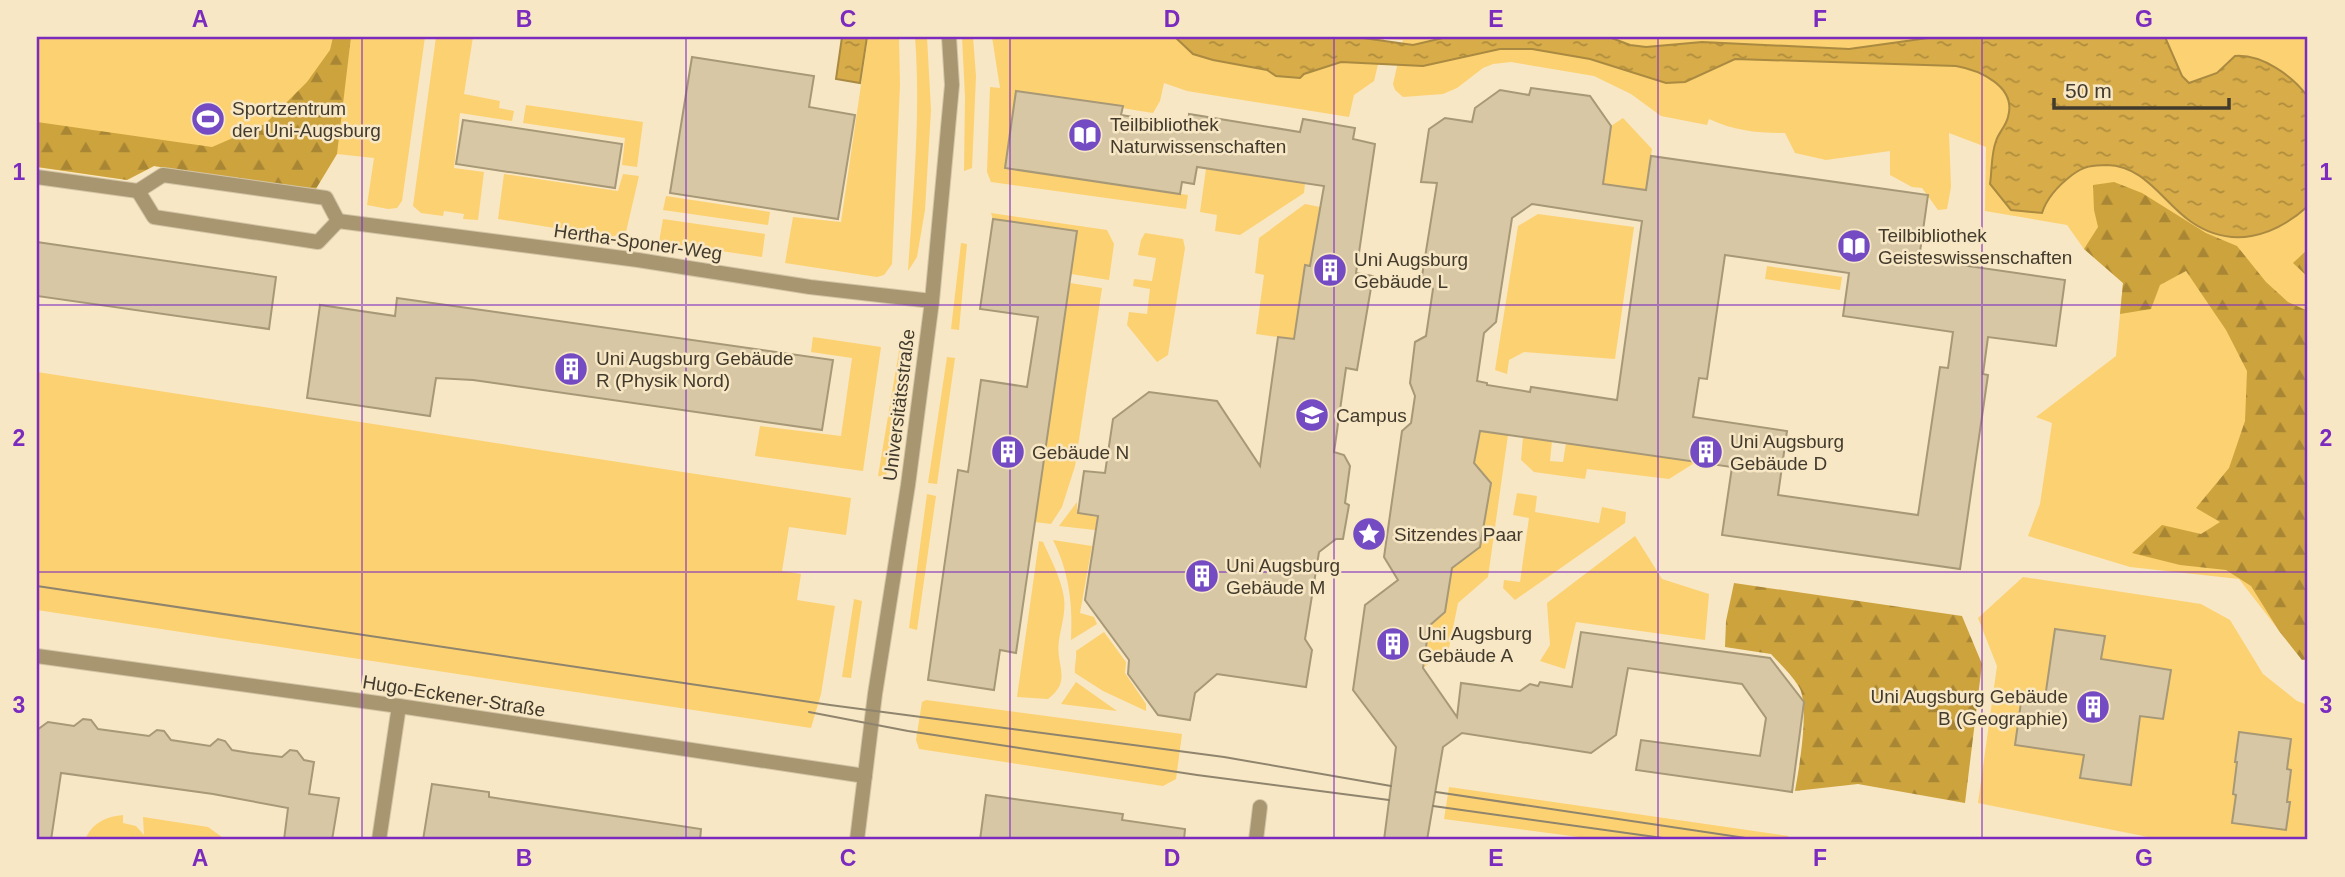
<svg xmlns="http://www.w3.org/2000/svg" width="2345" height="877" viewBox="0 0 2345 877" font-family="Arial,sans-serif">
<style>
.green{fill:#fcd171}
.forest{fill:url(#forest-firs)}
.water{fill:url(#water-ripples);stroke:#aa8a41;stroke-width:2}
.building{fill:#d7c7a4;stroke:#a79877;stroke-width:2;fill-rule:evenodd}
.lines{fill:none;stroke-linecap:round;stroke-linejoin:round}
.street-casing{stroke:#d4c5a6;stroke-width:16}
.street{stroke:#a89670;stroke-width:14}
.tram{stroke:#8f846d;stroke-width:2}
.grid{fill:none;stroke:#7b2cbf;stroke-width:2;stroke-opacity:0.55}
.labels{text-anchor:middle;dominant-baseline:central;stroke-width:5;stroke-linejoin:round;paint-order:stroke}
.poi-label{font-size:19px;fill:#423b2d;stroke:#f8e7c4;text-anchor:start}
.street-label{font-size:19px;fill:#423b2d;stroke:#f8e7c4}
.neatline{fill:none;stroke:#7b2cbf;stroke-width:2.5}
.grid-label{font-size:23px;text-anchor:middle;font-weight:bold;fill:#7b2cbf}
</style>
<defs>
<pattern id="forest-firs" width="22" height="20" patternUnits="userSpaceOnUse" patternTransform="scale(1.75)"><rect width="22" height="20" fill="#cda33e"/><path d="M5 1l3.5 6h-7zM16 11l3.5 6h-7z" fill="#a88634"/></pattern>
<pattern id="water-ripples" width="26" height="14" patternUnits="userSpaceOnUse" patternTransform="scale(1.75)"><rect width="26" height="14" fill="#d7ac49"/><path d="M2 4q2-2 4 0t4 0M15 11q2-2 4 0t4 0" fill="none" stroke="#b08d3d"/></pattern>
</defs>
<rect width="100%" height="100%" fill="#f8e7c4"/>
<g class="green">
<path d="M37 37H425L402 201 397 208 388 209 367 205 374 158 337 154 314 192 154 166 127 180 37 167Z"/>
<path d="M436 37H473L464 94 500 101 499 108 514 111 512 121 460 113 454 168 484 172 478 220 463 219 464 214 444 211 443 216 421 213 413 206Z"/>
<path d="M868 37H899L900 85 892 264 884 275 877 277 785 263 793 217 841 222Z"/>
<path d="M915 37H927L931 110 925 210 917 257 908 271C913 193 921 115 915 37Z"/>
<path d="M962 37H973L976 76 972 168 964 171 965 97Z"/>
<path d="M992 37H2308V659L2302 660 2239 579 2130 567 2028 536 2040 504 2052 423 2036 417 2116 356 2123 283 2084 249 2067 225 1985 211 1986 147 1949 133 1951 187 1947 209 1938 210 1922 188 1912 187 1890 175V151L1826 160 1795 153 1785 133C1757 133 1735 131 1709 119L1707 125 1661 116 1631 94 1594 76 1511 62 1493 64 1483 68 1457 88 1443 94 1403 97 1395 90 1393 84 1403 40 1384 39 1374 81 1354 95 1349 117 1187 91 1164 83 1160 101 1153 113 1016 91 1005 168 1188 195 1186 209 991 182 987 172 990 87 1000 88Z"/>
<path d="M526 105 643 122 637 167 622 165 625 138 523 123Z"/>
<path d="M1623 118 1652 149 1646 190 1603 184 1611 126Z"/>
<path d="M1206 169 1305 183 1304 193 1240 235 1215 231 1217 215 1200 212Z"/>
<path d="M504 174 618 191 623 174 639 176 626 232 611 237 498 219Z"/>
<path d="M666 196 770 212 768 225 663 210Z"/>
<path d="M1305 204 1320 207 1314 244V266H1305L1297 316 1300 340 1256 334 1264 275 1255 273 1259 238Z"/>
<path d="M991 213 1107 230 1114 244 1109 280 1071 274 1077 231 993 219Z"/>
<path d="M1538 214 1634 227 1615 359 1524 352 1509 360 1507 374 1495 370 1518 226Z"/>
<path d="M663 219 765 234 762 257 659 242Z"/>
<path d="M1145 233 1183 239 1185 248 1168 355 1157 362 1127 325 1129 312 1147 314 1150 289 1133 286 1134 279 1152 281 1156 258 1138 255 1141 240Z"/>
<path d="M961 243 967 244 959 330 951 329Z"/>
<path d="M1767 266 1842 277 1840 290 1765 279Z"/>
<path d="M1070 283 1102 288 1075 466 1062 507 1051 524 1035 522Z"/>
<path d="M813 337 881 347 863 471 755 456 760 426 841 436 852 358 811 352Z"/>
<path d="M901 339 907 356 886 477 878 476Z"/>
<path d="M947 357 955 358 937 484 928 483Z"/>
<path d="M37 372 851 498 846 535 789 527 782 571 801 574 797 600 835 606 821 694 811 728 37 610Z"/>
<path d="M1480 431 1508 435 1488 577 1458 603 1449 648 1423 668 1430 620 1435 621 1440 617 1442 607H1446L1449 590 1442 576 1480 547 1491 483 1474 463Z"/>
<path d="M1523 437 1552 441 1550 461 1563 462 1566 443 1696 462 1669 479 1587 469 1585 479 1534 472 1521 460Z"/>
<path d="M1517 493 1537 496 1535 512 1599 523 1602 507 1626 512 1625 523 1515 600 1503 588 1504 580 1520 582 1529 518 1513 515Z"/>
<path d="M927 494 936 496 917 630 909 628Z"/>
<path d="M1077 502V509L1081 514 1097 517 1095 530 1059 526Z"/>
<path d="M1635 536 1662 579 1709 594 1705 640 1576 622 1565 669 1540 661 1550 645 1547 603Z"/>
<path d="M1053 540 1092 546 1080 613 1094 617 1097 624 1071 640C1073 604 1069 572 1053 540Z"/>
<path d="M1039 541 1043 542C1051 560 1061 578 1064 598 1066 612 1061 627 1059 640 1055 666 1073 680 1048 699L1017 697Z"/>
<path d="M2023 577 2201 604 2230 620 2263 674 2297 701 2308 705V825L2306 840H2163L1978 803 1997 666 1978 618Z"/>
<path d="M854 599 862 601 851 678 842 677Z"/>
<path d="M1104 632 1126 662 1125 673 1146 704V711L1103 691 1075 673C1074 665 1077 659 1076 651Z"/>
<path d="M1076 682 1117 711 1061 704Z"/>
<path d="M926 700 1182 734 1176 779 1163 786 919 749 916 740 922 702Z"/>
<path d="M1449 787 1789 836 1783 840H1601L1444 819Z"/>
<path d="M123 815V823L136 826 144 835 143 817 208 827 226 840H85C92 823 105 817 123 815Z"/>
</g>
<g class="forest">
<path d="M333 37H351L337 154 314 192 154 166 127 180 37 167V122L212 147 265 124 307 82 330 50Z"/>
<path d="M2114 182 2142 193 2206 233 2237 246 2266 282 2288 302 2308 311V659L2302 660 2279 631 2251 586 2226 570 2180 565 2132 553 2162 525 2201 534 2220 522 2196 508 2229 468 2245 421 2247 371 2226 330 2186 271 2160 285 2151 309 2120 314 2123 283 2084 249 2098 227 2094 210 2093 185Z"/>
<path d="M2308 249V277L2293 263Z"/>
<path d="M1734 583 1962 616 1982 664 1965 803 1858 784 1795 791C1799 769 1810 705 1799 687 1792 675 1780 664 1771 654L1725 647 1726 621Z"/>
</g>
<g class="water">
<path d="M842 37H867L860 83 836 79Z"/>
<path d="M1175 37H1356L1413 45 1447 37H1609L1630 45 1646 47 1702 42 1849 49 1935 37H2165L2182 76 2189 83 2217 73 2235 56C2262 54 2293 76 2308 97V206C2274 237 2231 250 2190 221 2162 201 2145 166 2107 165 2093 165 2084 166 2072 175 2059 185 2047 197 2042 213L2011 210 1990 184C1992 171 1991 154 1996 141 1999 132 2006 126 2008 117 2017 86 1979 70 1956 66L1735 59 1685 82 1666 83 1590 59 1532 49H1500L1423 66 1341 62 1304 74 1300 78 1276 76 1267 70 1213 60 1193 54Z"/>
</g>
<g class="building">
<path d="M692 57 814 76 809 107 855 115 838 219 670 193Z"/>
<path d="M1531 88 1590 96 1611 126 1603 184 1646 190 1651 156 1928 195 1919 259 2065 280 2056 346 1988 337 1983 374 1988 375 1960 569 1722 535 1732 467 1480 431 1474 463 1491 483 1480 547 1452 568 1445 612 1429 626 1423 668 1457 717 1461 683 1520 691 1530 684 1538 686 1540 682 1572 687 1581 632 1770 658 1804 702 1792 792 1636 770 1641 740 1760 756 1766 718 1742 684 1628 668 1616 735 1591 753 1462 733 1443 747 1427 840H1384L1396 747 1353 690 1365 605 1398 580 1384 557 1402 431 1411 423 1415 396 1410 383 1415 342 1426 336 1433 289 1422 276 1437 183 1421 182 1429 129 1445 118 1472 122 1475 108 1500 90 1529 95ZM1532 204 1642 221 1617 400 1531 387 1530 392 1487 385V383L1477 381 1484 333 1496 322 1512 218ZM1725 255 1849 273 1843 316 1953 332 1948 368 1940 367 1918 515 1778 495 1787 431 1693 417 1699 378 1707 379Z"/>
<path d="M1016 91 1123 106 1121 115 1188 126 1189 114 1300 132 1303 119 1355 128 1353 139 1375 144 1356 273 1373 276 1357 370 1346 368 1334 452 1344 455 1350 466 1345 503 1349 505 1343 539H1336L1319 552 1305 639 1312 650 1306 687 1217 674 1195 693 1190 720 1158 715 1128 674 1129 660 1085 600 1098 516 1078 513 1084 471 1105 473 1113 419 1149 392 1217 401 1260 466 1278 337 1294 339 1305 265 1310 266 1324 186 1197 167 1194 184 1182 182 1180 194 1005 168Z"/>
<path d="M463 120 622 144 615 188 456 164Z"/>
<path d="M993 219 1077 231 1016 653 1000 650 994 690 928 680 958 470 968 472 981 380 1027 387 1038 317 980 309Z"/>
<path d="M37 242 276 277 269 329 37 296Z"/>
<path d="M397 298 833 360 822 430 473 380 436 378 430 416 307 398 320 305 395 316Z"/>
<path d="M2055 629 2105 636 2101 659 2171 670 2163 719 2140 716 2131 785 2080 778 2084 755 2015 745 2022 695 2045 698Z"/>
<path d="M83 719 91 720 98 729 149 736 157 730 164 731 171 740 210 746 218 739 225 741 232 750 250 753 282 757 290 750 297 751 304 760 314 762 309 794 339 798 332 840H284L288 808 213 794 61 773 51 840H37V730L48 722 74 726Z"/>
<path d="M2239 732 2291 739 2287 769 2291 770 2287 802H2290L2286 830 2232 823 2236 795 2233 794 2237 762H2235Z"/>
<path d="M432 784 489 792V797L701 829 700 840H423Z"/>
<path d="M986 795 1123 814 1122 820 1185 829 1184 840H980Z"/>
</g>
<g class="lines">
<g class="street-casing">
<g id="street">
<path d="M37 177 138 191 163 175 326 198 338 221"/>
<path d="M138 191 154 217 318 242 338 221"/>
<path d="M338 221 638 260 810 287 932 301"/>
<path d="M37 656 399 706 865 776"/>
<path d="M379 840 399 706"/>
<path d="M857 840 875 694 908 485 932 301 952 85 949 37"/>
<path d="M1256 840 1260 807"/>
</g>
</g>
<use href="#street" class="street"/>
<g class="tram">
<path d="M37 586 830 705 1224 757 1391 786"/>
<path d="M809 712 908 731 1197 775 1389 800"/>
<path d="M1436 792 1759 840"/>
<path d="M1433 806 1677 840"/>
</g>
</g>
<path class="grid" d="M362 37V840M686 37V840M1010 37V840M1334 37V840M1658 37V840M1982 37V840M37 305H2308M37 572H2308"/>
<defs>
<g id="stadium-disc" transform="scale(1.75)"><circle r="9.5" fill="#754bc3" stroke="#f8e7c4"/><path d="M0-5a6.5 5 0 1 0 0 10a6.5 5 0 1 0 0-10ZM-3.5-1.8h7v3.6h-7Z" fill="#fff"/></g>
<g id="library-disc" transform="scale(1.75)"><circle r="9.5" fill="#754bc3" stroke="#f8e7c4"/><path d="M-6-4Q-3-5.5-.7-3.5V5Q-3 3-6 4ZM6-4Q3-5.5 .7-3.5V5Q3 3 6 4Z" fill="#fff"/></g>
<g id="building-disc" transform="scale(1.75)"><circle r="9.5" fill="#754bc3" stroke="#f8e7c4"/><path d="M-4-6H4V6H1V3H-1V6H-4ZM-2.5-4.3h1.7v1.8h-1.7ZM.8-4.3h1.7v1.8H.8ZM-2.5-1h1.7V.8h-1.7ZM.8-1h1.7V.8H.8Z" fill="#fff"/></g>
<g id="university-disc" transform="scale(1.75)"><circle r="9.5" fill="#754bc3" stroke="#f8e7c4"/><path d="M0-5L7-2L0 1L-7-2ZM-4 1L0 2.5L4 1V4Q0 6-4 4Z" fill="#fff"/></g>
<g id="sight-disc" transform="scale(1.75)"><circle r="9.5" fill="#754bc3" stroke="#f8e7c4"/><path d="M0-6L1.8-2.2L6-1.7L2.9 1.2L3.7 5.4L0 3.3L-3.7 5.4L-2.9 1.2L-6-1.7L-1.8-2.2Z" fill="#fff"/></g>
</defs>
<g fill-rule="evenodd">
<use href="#stadium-disc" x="208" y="119"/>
<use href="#library-disc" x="1085" y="135"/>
<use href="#library-disc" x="1854" y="246"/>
<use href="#building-disc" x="1330" y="270"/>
<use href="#building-disc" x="571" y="369"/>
<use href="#university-disc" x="1312" y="415"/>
<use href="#building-disc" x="1008" y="452"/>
<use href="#building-disc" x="1706" y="452"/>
<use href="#sight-disc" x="1369" y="534"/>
<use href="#building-disc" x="1202" y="576"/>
<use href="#building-disc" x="1393" y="644"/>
<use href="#building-disc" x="2093" y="707"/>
</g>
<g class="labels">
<g class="poi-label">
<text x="232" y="108">Sportzentrum<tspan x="232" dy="22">der Uni-Augsburg</tspan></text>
<text x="1110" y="124">Teilbibliothek<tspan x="1110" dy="22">Naturwissenschaften</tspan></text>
<text x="1878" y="235">Teilbibliothek<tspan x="1878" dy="22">Geisteswissenschaften</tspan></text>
<text x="1354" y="259">Uni Augsburg<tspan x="1354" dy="22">Gebäude L</tspan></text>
<text x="596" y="358">Uni Augsburg Gebäude<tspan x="596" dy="22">R (Physik Nord)</tspan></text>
<text x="1336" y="415">Campus</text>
<text x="1730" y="441">Uni Augsburg<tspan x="1730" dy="22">Gebäude D</tspan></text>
<text x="1032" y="452">Gebäude N</text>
<text x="1394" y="534">Sitzendes Paar</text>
<text x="1226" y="565">Uni Augsburg<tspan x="1226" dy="22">Gebäude M</tspan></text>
<text x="1418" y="633">Uni Augsburg<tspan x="1418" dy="22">Gebäude A</tspan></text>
<text x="2068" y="696" text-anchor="end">Uni Augsburg Gebäude<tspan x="2068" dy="22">B (Geographie)</tspan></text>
</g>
<g class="street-label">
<text transform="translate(638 242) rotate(8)">Hertha-Sponer-Weg</text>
<text transform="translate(899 405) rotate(-83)">Universitätsstraße</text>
<text transform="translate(454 696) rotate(9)">Hugo-Eckener-Straße</text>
</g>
</g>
<rect width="2345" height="877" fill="none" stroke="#f8e7c4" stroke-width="77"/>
<path d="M2054 98v10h175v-10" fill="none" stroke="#423b2d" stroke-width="3.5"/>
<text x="2065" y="98" font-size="21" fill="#423b2d" stroke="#f8e7c4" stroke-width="5" paint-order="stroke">50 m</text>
<rect x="38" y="38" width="2268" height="800" class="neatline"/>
<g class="grid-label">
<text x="200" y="27">A</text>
<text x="524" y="27">B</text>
<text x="848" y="27">C</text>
<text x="1172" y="27">D</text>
<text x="1496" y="27">E</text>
<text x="1820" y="27">F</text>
<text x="2144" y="27">G</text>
<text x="19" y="180">1</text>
<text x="2326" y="180">1</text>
<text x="19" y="446">2</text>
<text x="2326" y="446">2</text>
<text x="19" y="713">3</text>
<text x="2326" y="713">3</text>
<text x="200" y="866">A</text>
<text x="524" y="866">B</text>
<text x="848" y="866">C</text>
<text x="1172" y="866">D</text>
<text x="1496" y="866">E</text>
<text x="1820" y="866">F</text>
<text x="2144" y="866">G</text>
</g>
</svg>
